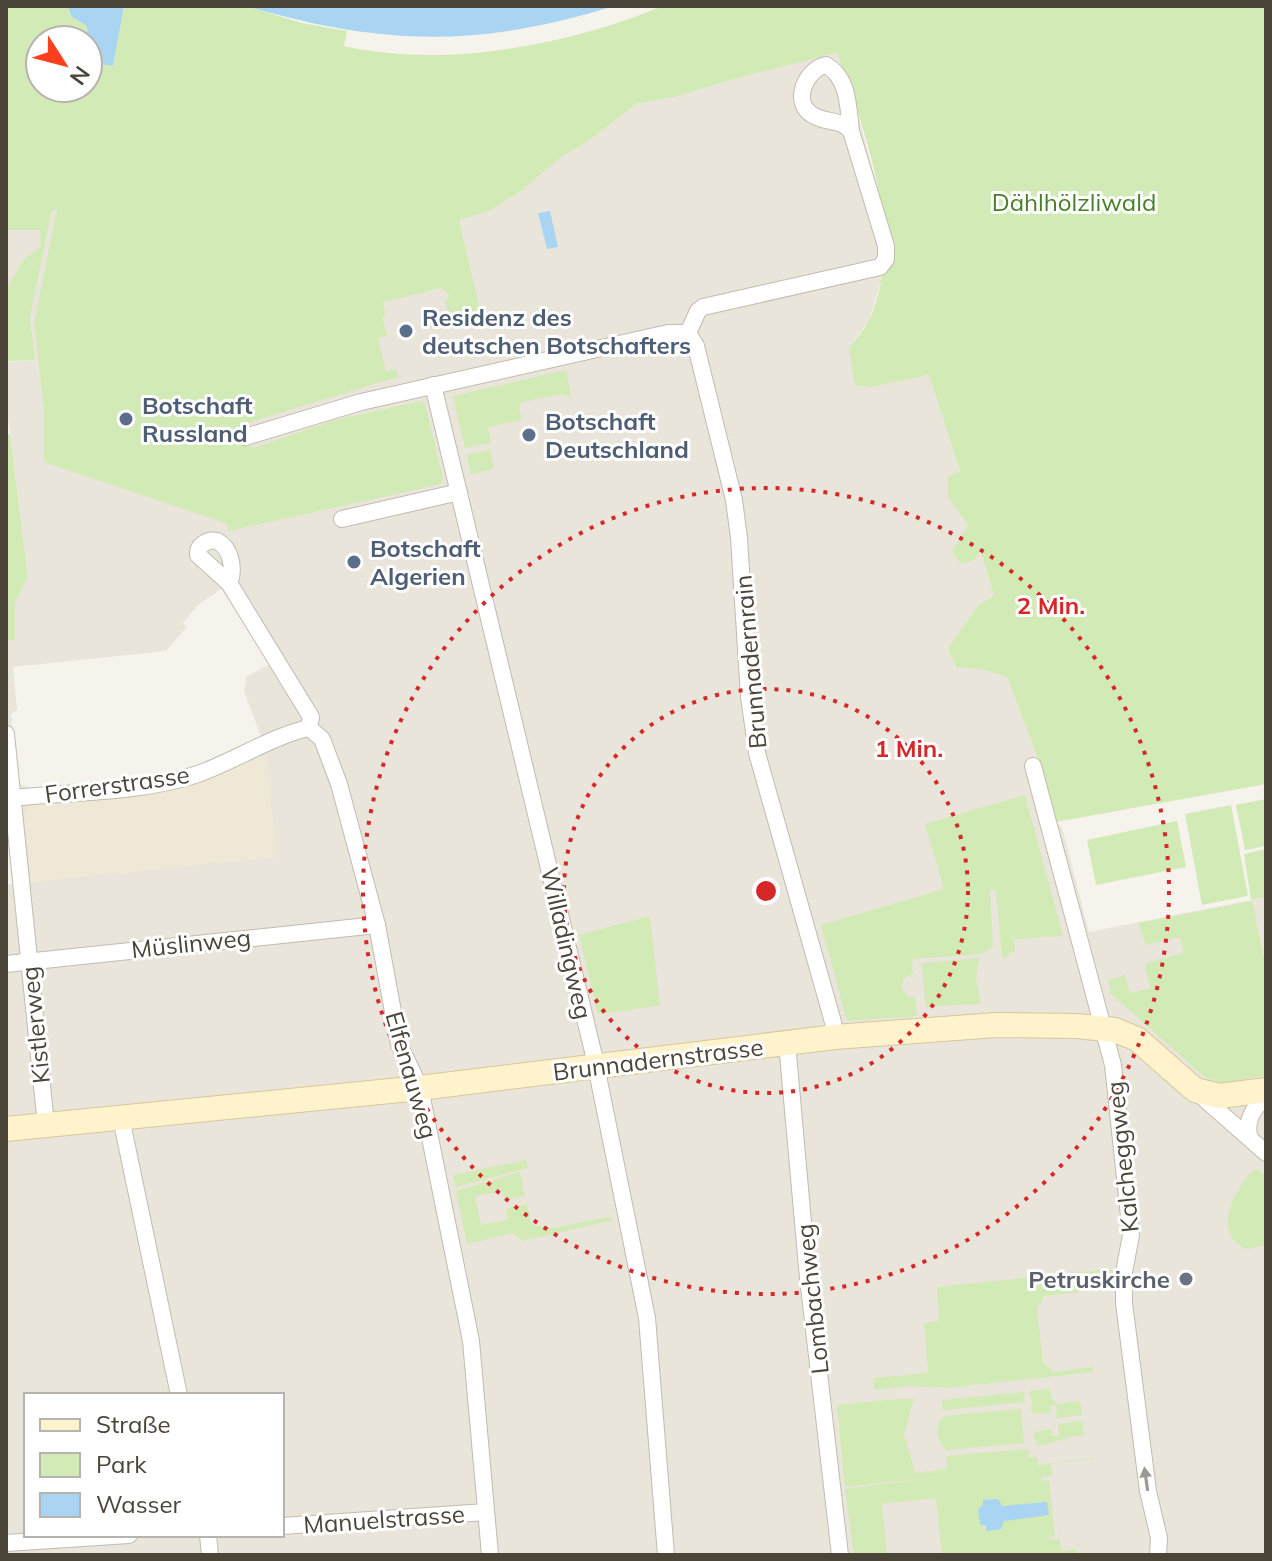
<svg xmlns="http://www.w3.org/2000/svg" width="1272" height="1561" viewBox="0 0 1272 1561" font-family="Mulish,sans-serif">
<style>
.residential{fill:#eae5da;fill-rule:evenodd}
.education{fill:#efe8d6}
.green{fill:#d2eab5;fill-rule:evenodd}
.water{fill:#a9d4f2}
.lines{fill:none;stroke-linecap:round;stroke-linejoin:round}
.street-casing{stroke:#c2bbae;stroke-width:18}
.secondary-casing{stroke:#d6c79b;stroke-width:26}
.street{stroke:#fff;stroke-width:16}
.secondary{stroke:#fff3cd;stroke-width:24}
.oneway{fill:#9c9892}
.ring{fill:none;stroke:#d62828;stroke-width:4;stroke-dasharray:4 8}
.service-dot{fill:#5c6f8a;stroke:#fff;stroke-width:3}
.worship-dot{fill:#6b7280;stroke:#fff;stroke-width:3}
.labels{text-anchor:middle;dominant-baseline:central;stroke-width:6;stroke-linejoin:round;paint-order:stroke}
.park-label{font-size:24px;fill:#4a7f2a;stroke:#fff}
.service-label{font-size:24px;font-weight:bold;fill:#4e5e75;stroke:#fff;text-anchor:start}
.street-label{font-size:24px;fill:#4b4439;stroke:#fff}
.worship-label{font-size:24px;font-weight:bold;fill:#5b616d;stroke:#fff;text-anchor:end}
.centre{fill:#d62828;stroke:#fff;stroke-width:4}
.ring-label{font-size:24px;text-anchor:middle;font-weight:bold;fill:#d62828;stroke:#fff;stroke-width:6;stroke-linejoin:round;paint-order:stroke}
</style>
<rect width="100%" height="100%" fill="#f6f3ec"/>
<g class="residential">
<path d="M837 53 852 95 880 196 886 242 881 282 869 320 849 348 872 387 929 375 960 473 948 497 968 525 960 563 971 562 981 550 994 595 978 606 948 648 956 667 985 670 1007 677 1040 764 1056 822 1062 827 1089 932 1266 897V1555H6V885L14 884 6 815V641L15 640V603L28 577 6 401V362L35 360 30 318 52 210 149 176 248 265 489 211 523 190 561 157 590 140 636 104 679 96 730 80ZM221 589 272 663 246 677 244 691 262 739 203 763 164 774 30 788 22 785 18 779 11 714 17 710 13 667 166 651 187 627 183 623 199 604ZM266 755 32 882 25 814 29 805 171 790 207 779ZM26 1395H282V1535H26Z"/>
<path d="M6 230H41V247L22 261 9 285 6 286Z"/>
</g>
<path class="education" d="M267 755 276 857 32 882 25 814 29 805 171 790 207 779Z"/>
<g class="green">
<path d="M6 6H68L71 16 87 26 86 40H40V88H88V62L113 66 124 6H246L302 23 347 31 344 46C446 69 568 45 663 6H1266V784L1056 822 1040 764 1007 677 985 670 956 667 948 648 978 606 994 595 981 551 972 562 960 563 952 552 968 525 948 497V476L960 472 929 375 872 387 855 385 849 348C856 339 865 329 870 318 906 237 865 132 837 53L730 80 679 96 636 104 590 140 561 157 523 190 489 211 459 220 480 310 450 320 445 302 450 295 441 288 383 302 386 316 382 317 387 336 378 338 386 371 396 369 398 377 256 420 248 423 244 429 246 442 254 448 335 420 421 401 425 404 443 478 442 484 229 531 226 523 44 462V410L34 323 57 209 52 210 30 318 35 360 6 361V286L9 285 22 261 41 246 40 230H6Z"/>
<path d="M566 370 571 397 562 394 522 402 519 408 522 420 488 427 491 443 465 448 453 396Z"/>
<path d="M10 434 28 577 15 603V640L6 641V435Z"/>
<path d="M490 450 494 469 471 474 467 455Z"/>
<path d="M1025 795 1063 936 1014 939 1015 952H1011L1005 959 1002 957 996 890H990L993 947 982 954 912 959 913 974 903 979 902 988 907 996 915 997 917 1016 847 1021 821 925 944 889 925 824Z"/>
<path d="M1266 799V846L1245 850 1236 805Z"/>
<path d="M1231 805 1248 896 1202 905 1185 814Z"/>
<path d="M1177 821 1186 867 1096 885 1087 840Z"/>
<path d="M1266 849V897L1251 900 1244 854Z"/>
<path d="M1252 901 1266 968V1075L1223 1083 1206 1078 1111 994 1108 980 1125 975 1130 993 1150 988 1145 963 1184 953 1180 937 1146 945 1138 923Z"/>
<path d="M650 916 660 1006 598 1014 579 935Z"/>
<path d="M979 958 976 979 981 1004 926 1007 922 963Z"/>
<path d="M526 1160 528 1168 456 1187 453 1175Z"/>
<path d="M1257 1169 1266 1175V1246L1246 1249C1211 1233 1234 1190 1253 1170Z"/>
<path d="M520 1172 525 1196 505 1200 502 1191 475 1196 481 1225 508 1220 507 1208 527 1204 531 1225 554 1228 608 1217 614 1220 522 1241 513 1233 467 1244 456 1191Z"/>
<path d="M1110 1269 1116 1274 1099 1281 1088 1291 1043 1296V1301L1037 1307 1043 1364 1050 1367 1051 1372 1093 1367V1372L946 1388 912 1386 874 1390 873 1378 928 1373 924 1323 939 1321 937 1287Z"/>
<path d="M1050 1389 1051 1397 1056 1404 1080 1401 1082 1415 1057 1418 1056 1405 1050 1406 1051 1413 1034 1414 1031 1411 1032 1404 1029 1391Z"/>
<path d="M1024 1392 1025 1402 943 1410 942 1400Z"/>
<path d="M898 1399H914L904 1434 915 1473 947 1469 946 1456 1028 1449 1029 1457H1037L1038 1465 1093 1458 1094 1468 1092 1459 1051 1464 1053 1484 1052 1476 1042 1477 1043 1481 1049 1480 1055 1536 1049 1537V1540L1059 1539V1531L1061 1551 1076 1549 1077 1555H942L936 1498 882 1504 887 1555H854L845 1489 945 1476 845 1487 837 1405ZM997 1499 1002 1506 1047 1502 1048 1515 1004 1521 986 1531 978 1509 983 1505V1500Z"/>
<path d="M1021 1409 1024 1443 947 1450C937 1440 933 1428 944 1416Z"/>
<path d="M1083 1421 1084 1435C1065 1437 1054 1444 1036 1446L1037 1442 1033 1436 1037 1431 1052 1429 1053 1436H1059L1058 1424Z"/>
</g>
<g class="water">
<path d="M68 6H124L113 66 88 62 87 26 71 16Z"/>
<path d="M246 6H614C478 48 382 46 246 6Z"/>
<path d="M550 211 558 247 547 249 538 213Z"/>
<path d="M998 1499 1002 1506 1047 1502 1049 1515 1004 1521 1001 1529 986 1531V1526L980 1524 978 1509 983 1505V1500Z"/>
</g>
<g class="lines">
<g class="street-casing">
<g id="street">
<path d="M688 333 696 346 734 500 739 538 749 697 757 753 833 1022 835 1037"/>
<path d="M688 333 698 311 703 307 880 267 886 259V246L851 131C840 118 825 124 811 114 792 101 806 69 826 65 849 78 848 107 851 131"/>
<path d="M433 385 594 1056 647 1318 666 1555"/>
<path d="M245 437 361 402 668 333H688"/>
<path d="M342 519 459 492"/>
<path d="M229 583 198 555C197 545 208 539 217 541 231 548 235 569 229 583L311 717 309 728"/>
<path d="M309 728 322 739 339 784 377 925 399 1044 420 1088 471 1341 490 1555"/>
<path d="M6 734 46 1125"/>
<path d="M1033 766 1113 1065 1131 1235 1124 1272V1303L1148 1491 1159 1538 1158 1555"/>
<path d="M12 798C72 792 138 793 195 775 231 763 274 735 309 728"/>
<path d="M6 964 377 925"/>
<path d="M787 1043 808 1278 840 1555"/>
<path d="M1199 1094 1266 1153"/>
<path d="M121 1118 179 1395"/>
<path d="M1250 1138C1244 1122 1254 1107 1266 1097"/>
<path d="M282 1526 486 1512"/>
<path d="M208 1535 210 1555"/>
<path d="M6 1543 129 1535"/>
</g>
</g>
<g class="secondary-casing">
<path id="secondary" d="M6 1129 420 1088 835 1037 996 1025 1077 1026 1115 1030 1137 1039 1195 1090 1220 1096 1266 1090"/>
</g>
<use href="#street" class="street"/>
<use href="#secondary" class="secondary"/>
</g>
<defs><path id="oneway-solid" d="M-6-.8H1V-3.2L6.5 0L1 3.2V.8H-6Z" transform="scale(2)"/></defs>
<use class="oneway" href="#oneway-solid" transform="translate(1146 1479) rotate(-98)"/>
<g class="ring">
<circle cx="766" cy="891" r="202"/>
<circle cx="766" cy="891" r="403"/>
</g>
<g class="service-dot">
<circle cx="406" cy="331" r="8"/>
<circle cx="126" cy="419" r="8"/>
<circle cx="529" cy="435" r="8"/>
<circle cx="354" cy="562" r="8"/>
</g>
<circle class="worship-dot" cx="1186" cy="1279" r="8"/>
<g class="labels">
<g class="park-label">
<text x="1074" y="202">Dählhölzliwald</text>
</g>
<g class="service-label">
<text x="422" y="317">Residenz des<tspan x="422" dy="28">deutschen Botschafters</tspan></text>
<text x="142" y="405">Botschaft<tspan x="142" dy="28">Russland</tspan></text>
<text x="545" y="421">Botschaft<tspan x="545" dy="28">Deutschland</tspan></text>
<text x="370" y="548">Botschaft<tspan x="370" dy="28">Algerien</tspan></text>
</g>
<g class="street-label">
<text transform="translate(750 662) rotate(-95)">Brunnadernrain</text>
<text transform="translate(117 784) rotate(-8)">Forrerstrasse</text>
<text transform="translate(191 943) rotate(-6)">Müslinweg</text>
<text transform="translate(567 943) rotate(77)">Willadingweg</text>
<text transform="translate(35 1025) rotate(-96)">Kistlerweg</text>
<text transform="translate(658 1059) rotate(-7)">Brunnadernstrasse</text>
<text transform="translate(412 1075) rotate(74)">Elfenauweg</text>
<text transform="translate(1122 1157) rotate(-96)">Kalcheggweg</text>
<text transform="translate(812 1299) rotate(-96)">Lombachweg</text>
<text transform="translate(384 1519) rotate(-4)">Manuelstrasse</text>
</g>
<g class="worship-label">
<text x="1170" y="1279">Petruskirche</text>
</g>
</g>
<circle cx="766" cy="891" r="12" class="centre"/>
<g class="ring-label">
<text x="1051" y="614">2 Min.</text>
<text x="909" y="757">1 Min.</text>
</g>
<rect width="1272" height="1561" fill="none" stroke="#4b4439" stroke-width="16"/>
<rect x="24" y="1393" width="260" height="144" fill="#ffffff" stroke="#b7b4b0" stroke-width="2"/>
<rect x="40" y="1419" width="40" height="12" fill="#fff3cd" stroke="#b7b4b0" stroke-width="2"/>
<text x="96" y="1433" font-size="24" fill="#4b4439">Straße</text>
<rect x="40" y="1453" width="40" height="24" fill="#d2eab5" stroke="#b7b4b0" stroke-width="2"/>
<text x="96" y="1473" font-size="24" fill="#4b4439">Park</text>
<rect x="40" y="1493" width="40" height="24" fill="#a9d4f2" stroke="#b7b4b0" stroke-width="2"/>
<text x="96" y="1513" font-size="24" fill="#4b4439">Wasser</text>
<g transform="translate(64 64) rotate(126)"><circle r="38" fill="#ffffff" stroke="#b7b4b0" stroke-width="2"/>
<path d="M0-6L14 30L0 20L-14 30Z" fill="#fc3f1d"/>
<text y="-12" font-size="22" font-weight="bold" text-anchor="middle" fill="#4b4439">N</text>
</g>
</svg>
